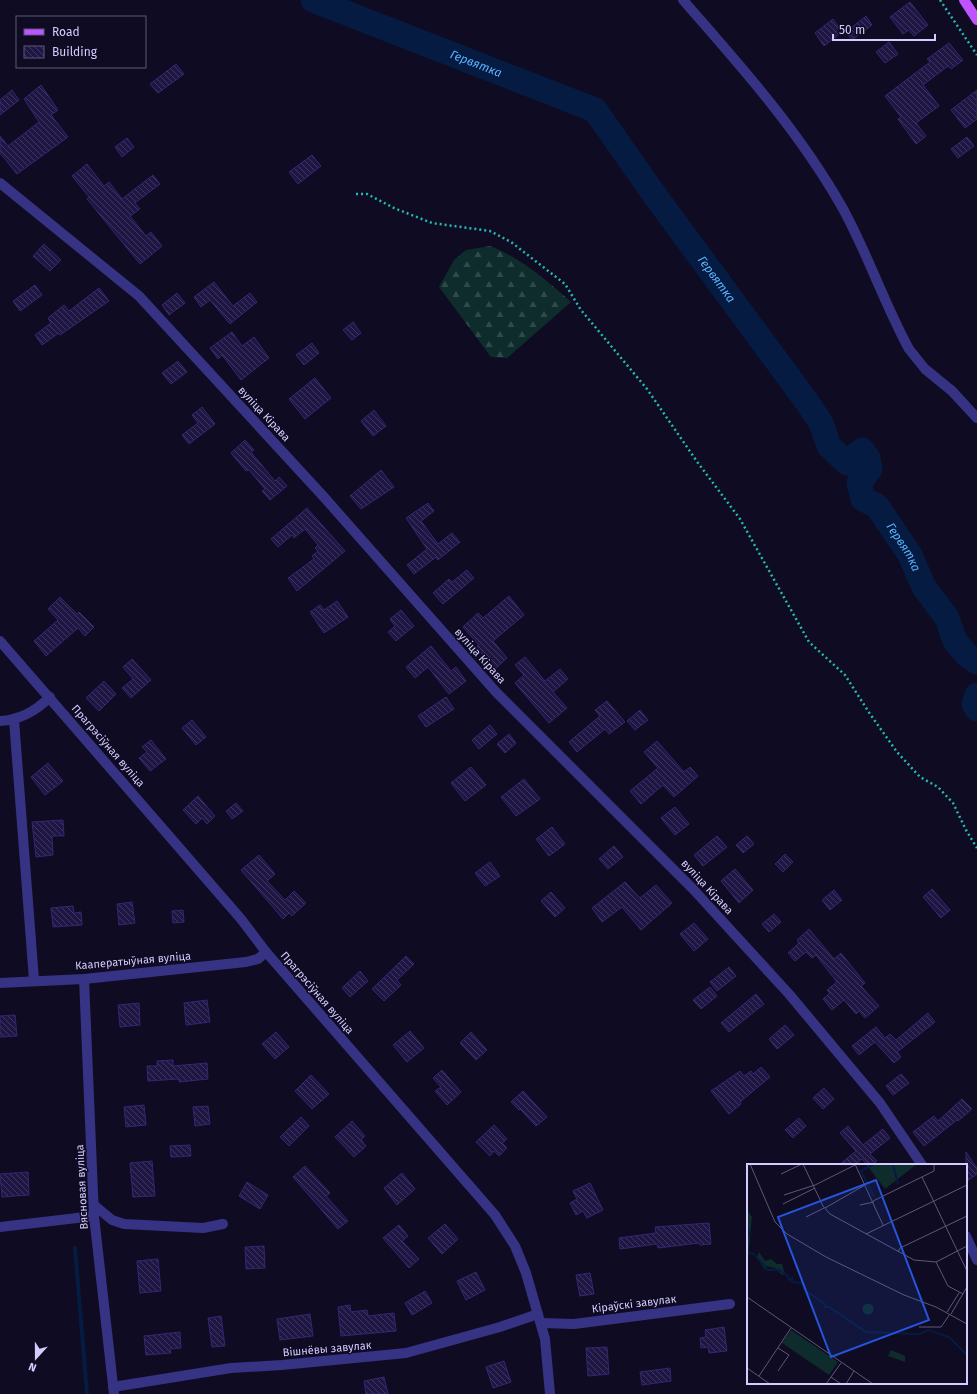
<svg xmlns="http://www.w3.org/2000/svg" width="977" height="1394" viewBox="0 0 977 1394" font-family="'Fira Sans',sans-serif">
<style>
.forest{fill:url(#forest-firs)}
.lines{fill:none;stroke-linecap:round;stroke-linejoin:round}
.stream{stroke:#051b41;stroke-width:4}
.river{stroke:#051b41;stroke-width:25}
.building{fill:url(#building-back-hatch);stroke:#352672}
.path{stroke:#24bbb2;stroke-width:2.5;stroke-dasharray:2 3;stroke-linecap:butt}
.minor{stroke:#363384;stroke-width:10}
.major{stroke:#be53ff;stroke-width:10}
.labels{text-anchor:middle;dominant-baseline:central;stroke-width:3;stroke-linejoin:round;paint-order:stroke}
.street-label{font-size:11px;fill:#d2ccff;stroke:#0f0b22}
.water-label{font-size:12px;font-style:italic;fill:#5ab3ff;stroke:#0f0b22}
.inset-river{fill:none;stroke:#051b41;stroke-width:2}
.inset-road{fill:none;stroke:#5d587a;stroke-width:1}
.view{fill:#2654da;fill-opacity:0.15;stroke:#2654da;stroke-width:2}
.inset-edge{fill:none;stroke:#d2ccff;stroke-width:2}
</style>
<defs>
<pattern id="forest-firs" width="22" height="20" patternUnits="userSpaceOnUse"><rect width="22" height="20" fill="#0e2c2b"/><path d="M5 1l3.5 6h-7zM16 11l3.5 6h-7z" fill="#30494b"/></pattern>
<pattern id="building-back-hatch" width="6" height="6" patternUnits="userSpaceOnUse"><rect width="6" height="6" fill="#1f1644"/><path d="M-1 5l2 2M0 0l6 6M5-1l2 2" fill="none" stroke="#3f3760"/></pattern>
</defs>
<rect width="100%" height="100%" fill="#0f0b22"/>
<path class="forest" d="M490 246C521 258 546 280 571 302L507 358 491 357 439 287 454 260 466 250Z"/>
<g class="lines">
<path class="stream" d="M75 1248 87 1394"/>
<g class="river">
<path id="s1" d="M313 0 595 110 656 197 807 402 821 423 829 446 847 463H854L858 461 857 454 862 450 868 458 870 469 859 483 863 499 877 506 910 555 924 587 947 618 955 641 967 655 977 662"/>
<path d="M977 695 974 704 977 709"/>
</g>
</g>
<g class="building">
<path d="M910 2 928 25 914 36 909 30 903 34 890 17Z"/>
<path d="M866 16 872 25 852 40 846 32Z"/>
<path d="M833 19 842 32 824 46 815 33Z"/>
<path d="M889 42 898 54 885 63 876 52Z"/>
<path d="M949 43 963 60 951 69 948 66 923 85 939 106 916 123 926 136 916 144 898 119 901 117 885 96 930 62 927 59Z"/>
<path d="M176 64 184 74 158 93 150 84Z"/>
<path d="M41 85 58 110 51 115 68 137 17 174 0 153V136L8 146 39 122 24 99Z"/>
<path d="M12 90 19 100 0 115V100Z"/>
<path d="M977 90V119L965 128 951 110Z"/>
<path d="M967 137 974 146 958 158 951 149Z"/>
<path d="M127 138 134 147 122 157 115 147Z"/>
<path d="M312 155 321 166 298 184 289 172Z"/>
<path d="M87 164 104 186 109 182 122 199 153 175 160 184 135 203 140 209 130 216 146 236 151 232 162 246 140 264 87 199 89 197 72 176Z"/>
<path d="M44 244 61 260 50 271 33 256Z"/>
<path d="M214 282 233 306 250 293 257 302 230 324 210 300 201 307 194 297Z"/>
<path d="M35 285 42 295 20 311 13 301Z"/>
<path d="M99 288 109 301 60 335 59 333 42 345 35 335 51 323 48 318 64 305 69 311Z"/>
<path d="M177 293 185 303 169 315 162 305Z"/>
<path d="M353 322 361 333 352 340 343 330Z"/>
<path d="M232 332 242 346 254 337 269 358 241 380 222 355 218 359 210 348Z"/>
<path d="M312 343 319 353 304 365 296 355Z"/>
<path d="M178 361 187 372 171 384 162 373Z"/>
<path d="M315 378 331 398 305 419 289 399Z"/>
<path d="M202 407 215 424 189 444 182 435 198 423 192 415Z"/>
<path d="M374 410 386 426 373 436 361 421Z"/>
<path d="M245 440 254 450 251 452 275 481 279 477 287 486 270 500 262 491 265 489 249 470 246 471 231 453Z"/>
<path d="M381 470 394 487 361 509 350 496Z"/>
<path d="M428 503 434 511 421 521 438 544 452 533 460 542 438 560 436 557 414 574 407 565 427 549 406 518Z"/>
<path d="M307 508 345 551 297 591 288 578 314 559 312 556 318 551 315 548 318 545 305 529 294 538 292 535 278 547 271 539Z"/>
<path d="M467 570 474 578 443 604 433 593 449 579 452 582Z"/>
<path d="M509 596 524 615 493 641 507 658 495 669 476 647 479 645 463 627 478 613 483 618Z"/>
<path d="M60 597 77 614 79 612 94 627 85 636 78 628 46 656 34 641 58 620 48 609Z"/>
<path d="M337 601 348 617 324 633 310 612 320 605 324 610Z"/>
<path d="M401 610 414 626 396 641 388 632 395 626 390 619Z"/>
<path d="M431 646 451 671 456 667 466 681 449 694 428 667 415 678 406 667Z"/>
<path d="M525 657 545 681 560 669 568 679 553 692 567 708 549 723 515 683 524 675 515 665Z"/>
<path d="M132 659 151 680 131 698 122 688 133 679 123 667Z"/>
<path d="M104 681 116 694 99 711 86 698Z"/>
<path d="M446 697 454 709 426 727 418 716Z"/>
<path d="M607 701 625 722 609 734 605 729 577 752 569 742 600 716 595 710Z"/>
<path d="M640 710 648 720 635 730 627 721Z"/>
<path d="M192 720 206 737 196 745 182 728Z"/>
<path d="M490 725 497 734 479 749 472 740Z"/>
<path d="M509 734 516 743 505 753 497 744Z"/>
<path d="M151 740 166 759 150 771 139 758 147 752 142 747Z"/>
<path d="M657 741 684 772 690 767 698 776 674 797 663 785 641 804 630 791 658 768 644 752Z"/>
<path d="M48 763 63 781 45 795 31 777Z"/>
<path d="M471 767 486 785 465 801 451 783Z"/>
<path d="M524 779 540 799 516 816 501 797Z"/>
<path d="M198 796 215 816 207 824 202 818 196 824 183 810Z"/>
<path d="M236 803 243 811 232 819 226 811Z"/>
<path d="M675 807 689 824 675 835 661 818Z"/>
<path d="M63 820 64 836H52L53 855 36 857 32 822Z"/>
<path d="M552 827 565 844 549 856 536 839Z"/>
<path d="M717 836 727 847 703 866 694 855Z"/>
<path d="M747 836 754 844 743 853 736 845Z"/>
<path d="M614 846 623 857 608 869 599 859Z"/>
<path d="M785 854 793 862 783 872 775 864Z"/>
<path d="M259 855 275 874 267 881 285 900 294 891 306 903 292 916 289 913 283 919 241 870Z"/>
<path d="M490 862 500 876 485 886 475 873Z"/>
<path d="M735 869 753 890 739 903 721 881Z"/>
<path d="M625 882 640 898 656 885 672 903 641 930 622 907 602 922 592 908Z"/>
<path d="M932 889 950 910 941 918 923 897Z"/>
<path d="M834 890 842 900 830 910 822 900Z"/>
<path d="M551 892 565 908 555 917 541 901Z"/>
<path d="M132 902 135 923 119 925 117 904Z"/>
<path d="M73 906 74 913 81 912 82 925 53 927 51 908Z"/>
<path d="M183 910 184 922 173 923 172 911Z"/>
<path d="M774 914 781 922 769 932 762 924Z"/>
<path d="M694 923 708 939 694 951 680 934Z"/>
<path d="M809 929 834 959 841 953 865 983 861 986 879 1006 865 1018 859 1011 856 1014 844 1000 832 1010 823 999 830 993 827 990 837 982 816 955 812 958 806 952 795 961 788 953 799 943 797 940Z"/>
<path d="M406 956 414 964 397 980 401 985 384 1001 372 989Z"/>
<path d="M729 967 736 976 717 991 710 982Z"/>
<path d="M360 971 368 981 350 997 342 988Z"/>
<path d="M710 987 717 996 701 1009 693 1000Z"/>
<path d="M756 994 764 1004 729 1032 721 1023Z"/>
<path d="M207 1000 210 1022 186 1025 184 1003Z"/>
<path d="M139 1003 140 1025 120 1027 118 1005Z"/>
<path d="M928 1013 935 1022 897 1052 901 1057 894 1063 875 1042 859 1055 852 1046 876 1027 885 1038 890 1034 896 1040Z"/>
<path d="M15 1015 17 1036 0 1037V1016Z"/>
<path d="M785 1025 794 1035 777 1049 769 1039Z"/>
<path d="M410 1031 424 1048 407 1062 393 1045Z"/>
<path d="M276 1032 289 1047 275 1059 262 1044Z"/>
<path d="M471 1032 487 1050 476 1060 460 1043Z"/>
<path d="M173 1060V1066L207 1063 208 1079 179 1082V1079L148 1081 147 1066H157V1061Z"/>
<path d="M761 1067 770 1077 740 1102 741 1104 729 1114 711 1091 740 1071 744 1076 751 1071 753 1074Z"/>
<path d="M442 1070 461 1092 447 1105 435 1091 441 1087 433 1078Z"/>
<path d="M901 1074 909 1083 893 1095 886 1086Z"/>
<path d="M311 1075 329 1094 312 1109 295 1091Z"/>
<path d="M824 1088 834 1099 823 1109 813 1098Z"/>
<path d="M523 1091 547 1117 536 1126 520 1109 519 1110 511 1102Z"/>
<path d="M962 1099 972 1109 958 1121 957 1120 924 1146 913 1132 934 1116 938 1121Z"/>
<path d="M144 1105 146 1125 126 1127 124 1107Z"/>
<path d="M208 1106 210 1124 195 1126 193 1107Z"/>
<path d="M301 1117 309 1126 289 1146 280 1137Z"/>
<path d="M799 1118 806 1126 793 1138 785 1130Z"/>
<path d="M352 1121 365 1136 361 1140 366 1146 354 1157 335 1137Z"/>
<path d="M494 1125 507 1139 502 1143 507 1148 499 1156 494 1151 490 1156 476 1142Z"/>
<path d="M848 1126 863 1145 883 1129 890 1138 870 1154 877 1161 872 1165H867L862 1159 855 1165H839L856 1151 840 1133Z"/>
<path d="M190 1145 191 1156 171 1157 170 1146Z"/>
<path d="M966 1152 977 1168V1174L966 1182Z"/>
<path d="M152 1161 155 1196 133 1197 130 1163Z"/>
<path d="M305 1166 330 1193 326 1196 348 1221 338 1229 293 1177Z"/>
<path d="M28 1172 29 1195 2 1197 0 1174Z"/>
<path d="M402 1173 415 1189 397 1205 384 1188Z"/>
<path d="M247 1182 268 1195 260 1209 239 1196Z"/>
<path d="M590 1183 603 1210 587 1218 583 1211 576 1215 570 1203 577 1199 573 1191Z"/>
<path d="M709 1223 711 1244 700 1245 699 1243 658 1248 657 1244 620 1249 619 1238 656 1233 655 1227Z"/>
<path d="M445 1224 458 1239 442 1254 428 1238Z"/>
<path d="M399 1225 408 1236 402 1241 419 1259 409 1268 383 1238Z"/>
<path d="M264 1246 265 1268 246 1269 245 1247Z"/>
<path d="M158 1259 161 1291 140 1293 137 1261Z"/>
<path d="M476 1272 485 1290 466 1300 457 1281Z"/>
<path d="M590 1273 594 1294 580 1296 576 1275Z"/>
<path d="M425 1291 432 1303 412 1315 405 1303Z"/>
<path d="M350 1305 351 1312 367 1310 368 1316 394 1313 396 1331 341 1336 338 1307Z"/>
<path d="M310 1314 313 1336 280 1340 277 1319Z"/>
<path d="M221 1316 225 1346 212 1347 208 1318Z"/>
<path d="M724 1327 727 1351 709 1353 708 1347 701 1348 700 1338 706 1337 705 1330Z"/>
<path d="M180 1332 181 1348 170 1349 171 1353 146 1355 144 1336Z"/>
<path d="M607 1347 609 1374 588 1376 586 1348Z"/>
<path d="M504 1361 511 1382 493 1388 486 1367Z"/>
<path d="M670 1368 671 1381 642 1385 640 1372Z"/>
<path d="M384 1377 388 1394H366L364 1381Z"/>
</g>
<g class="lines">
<g class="path">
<path d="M940 0 977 55"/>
<path d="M356 194H367L394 208 432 223 490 231 511 242 565 284 581 310 647 389 698 463 740 519 809 642 845 675 870 714 897 752 920 777 938 787 953 803 966 830 977 848"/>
</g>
<g class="minor">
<path d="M683 0C740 65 799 131 842 207 867 252 884 303 909 349L925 369 952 391 977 418"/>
<path d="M0 183 139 296 323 496 496 692 693 889 789 994 880 1103 922 1165"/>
<path d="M0 641 241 919 266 952 495 1215 515 1246 526 1273 545 1339 550 1394"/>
<path d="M14 720 34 980"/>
<path d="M0 721C20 720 36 711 50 697"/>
<path d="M84 979 94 1216 114 1394"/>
<path d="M0 983 84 979 246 962 258 959 266 952"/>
<path d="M94 1205 112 1220 124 1224 203 1228 223 1224"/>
<path d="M0 1227 94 1216"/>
<path d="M966 1236 977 1260"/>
<path d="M541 1323 574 1324 730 1304"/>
<path d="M113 1387 231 1368 282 1365 406 1353 500 1327 538 1314"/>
</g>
<path class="major" d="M964 0 977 20"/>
</g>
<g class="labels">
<g class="street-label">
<text transform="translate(264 414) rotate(47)">вуліца Кірава</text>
<text transform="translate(480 656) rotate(48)">вуліца Кірава</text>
<text transform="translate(108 746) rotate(49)">Прагрэсіўная вуліца</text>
<text transform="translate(707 887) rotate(47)">вуліца Кірава</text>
<text transform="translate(133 961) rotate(-5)">Кааператыўная вуліца</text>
<text transform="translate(317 993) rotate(49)">Прагрэсіўная вуліца</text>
<text transform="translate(82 1187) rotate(-93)">Вясновая вуліца</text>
<text transform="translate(634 1304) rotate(-7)">Кіраўскі завулак</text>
<text transform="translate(327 1349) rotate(-5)">Вішнёвы завулак</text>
</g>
<g class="water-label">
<text stroke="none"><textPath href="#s1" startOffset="175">Гервятка</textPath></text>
<text stroke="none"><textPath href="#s1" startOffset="511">Гервятка</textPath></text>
<text stroke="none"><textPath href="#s1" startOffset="883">Гервятка</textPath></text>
</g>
</g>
<g transform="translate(747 1164)">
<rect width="220" height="220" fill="#0f0b22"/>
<path d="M144 186 158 192V198L141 192Z" fill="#0e2c2b"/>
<path d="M0 46 5 53 1 93H0ZM12 88 18 97 24 95 30 100H35L38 110 35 111 28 104 19 102 18 106 10 94ZM115.5 145a5.5 5.5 0 1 1 11 0a5.5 5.5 0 1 1-11 0Z" fill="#0e2c2b"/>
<path d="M119 0H170L138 25Z" fill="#0e2c2b"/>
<path d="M44 166 91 198 82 211 35 179Z" fill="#0e2c2b"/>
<path class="inset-river" d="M146 0 151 20M127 33 114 7 127 0M0 62 2 69 0 75M0 89 7 90 21 106H32L40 111 42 116 45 114V118L54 119 57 122V126L77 139 78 143H82L119 168 172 170 181 166 202 173 220 191"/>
<path class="inset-road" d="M3 0 28 58 40 70 79 93 157 131 189 143 220 160M56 0 76 42 83 50 167 96 189 98 220 82M108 0 136 61M34 10 55 0M175 13 220 107M37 31 68 21 108 1M126 37 187 7V0M36 40 68 24M113 41 127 38M78 44 118 21M59 53 77 44M119 70 220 21M151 88 153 84 220 52M189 98 201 122 216 130M0 133 126 220M200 148 212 129M204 150 220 123M172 163H194L203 150M31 184 42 191 31 207M0 204 23 220M12 212 44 164M84 213 94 220M79 220 94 199M99 220 107 207"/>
<path class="view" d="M129 16 182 156 84 193 31 53Z"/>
<rect width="220" height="220" class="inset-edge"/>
</g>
<rect x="16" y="16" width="130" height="52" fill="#0f0b22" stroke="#5d587a"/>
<rect x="24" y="29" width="20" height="6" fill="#be53ff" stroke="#5d587a"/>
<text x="52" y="36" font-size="12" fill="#d2ccff">Road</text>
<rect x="24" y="46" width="20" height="12" fill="url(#building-back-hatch)" stroke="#5d587a"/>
<text x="52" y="56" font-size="12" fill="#d2ccff">Building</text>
<g transform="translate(36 1358) rotate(201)" stroke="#0f0b22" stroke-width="3" paint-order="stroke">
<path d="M0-3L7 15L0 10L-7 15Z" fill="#d2ccff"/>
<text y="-6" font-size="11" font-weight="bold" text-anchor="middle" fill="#d2ccff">N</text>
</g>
<path d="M833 34v6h102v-6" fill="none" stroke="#d2ccff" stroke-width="2"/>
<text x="839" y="34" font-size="12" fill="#d2ccff" stroke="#0f0b22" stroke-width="3" paint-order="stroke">50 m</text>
</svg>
